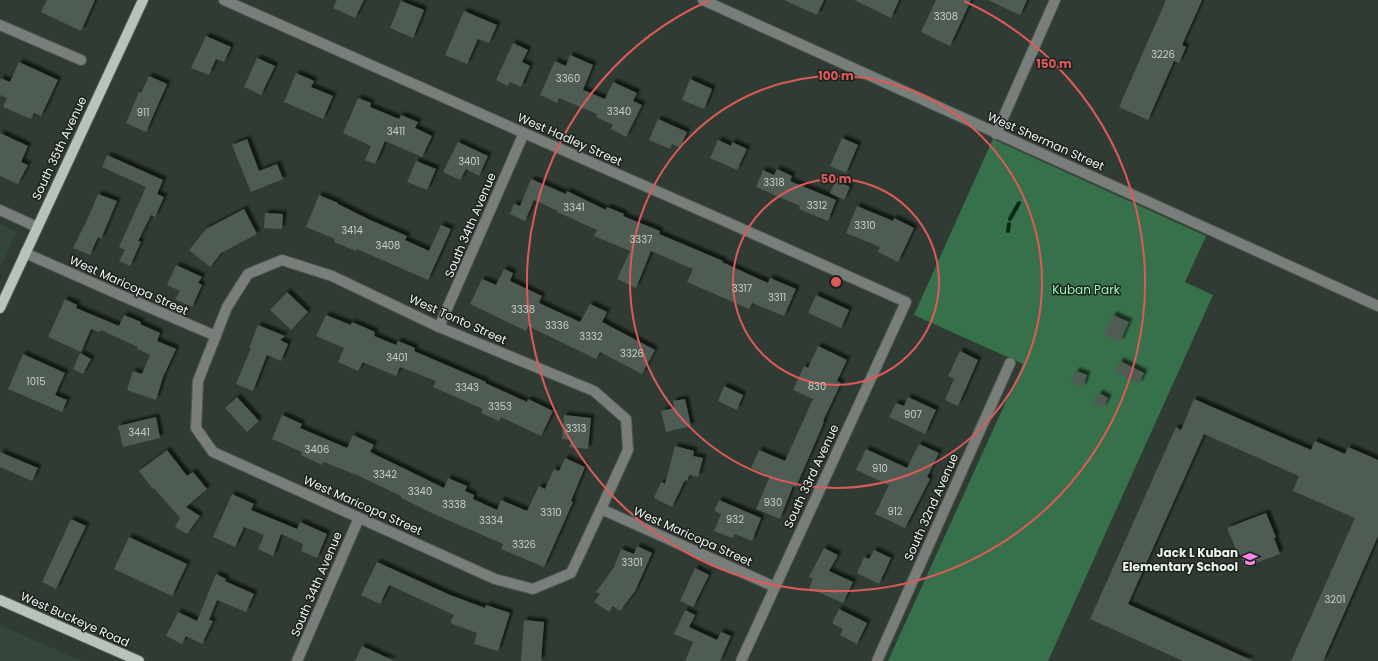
<svg xmlns="http://www.w3.org/2000/svg" width="1378" height="661" viewBox="0 0 1378 661" font-family="Poppins,sans-serif">
<style>
.built{fill:#344539}
.green{fill:#37714b}
.lines{fill:none;stroke-linecap:round;stroke-linejoin:round}
.stream{stroke:#062b15;stroke-width:4}
.building{fill:#4f5b52;filter:url(#shadow)}
.minor-casing{stroke:#4e5851;stroke-width:12}
.major-casing{stroke:#4e5851;stroke-width:12}
.minor{stroke:#797e7a;stroke-width:10}
.major{stroke:#b8c4bb;stroke-width:10}
.ring{fill:none;stroke:#dc5b5a;stroke-width:2}
.labels{text-anchor:middle;dominant-baseline:central;stroke-width:3;stroke-linejoin:round;paint-order:stroke}
.number-label{font-size:10px;fill:#c5cdc7}
.street-label{font-size:12px;fill:#ecf3ee;stroke:#1c211d}
.park-label{font-size:12px;fill:#9cfab9;stroke:#1c211d}
.poi-label{font-size:12px;font-weight:bold;fill:#ecf3ee;stroke:#1c211d;text-anchor:end}
.centre{fill:#dc5b5a;stroke:#1c211d;stroke-width:2}
.ring-label{font-size:12px;text-anchor:middle;font-weight:bold;fill:#dc5b5a;stroke:#1c211d;stroke-width:3;stroke-linejoin:round;paint-order:stroke}
</style>
<defs>
<filter id="shadow"><feDropShadow dx="3.5" dy="-3.5" stdDeviation="1" flood-color="#0009"/></filter>
</defs>
<rect width="100%" height="100%" fill="#303b33"/>
<g class="built">
<path d="M0 224 17 232 0 268Z"/>
<path d="M0 625 81 661H0Z"/>
</g>
<path class="green" d="M993 139 1206 236 1185 282 1213 295 1048 661H888L1023 364 914 315Z"/>
<g class="lines">
<g class="stream">
<path d="M1010 219 1019 203"/>
<path d="M1008 231 1009 224"/>
</g>
</g>
<g class="building">
<path d="M47 0H95L81 31 41 12Z"/>
<path d="M337 0H364L355 18 333 8Z"/>
<path d="M784 0H824L817 15Z"/>
<path d="M854 0H899L891 18Z"/>
<path d="M936 0H971L950 46 921 32Z"/>
<path d="M988 0H1027L1020 15Z"/>
<path d="M1166 0H1202L1182 45 1186 47 1179 63 1174 61 1148 120 1119 107Z"/>
<path d="M401 1 424 10 413 38 390 28Z"/>
<path d="M464 11 497 25 489 43 478 39 467 64 445 55Z"/>
<path d="M206 36 231 47 224 62 216 59 209 75 191 68Z"/>
<path d="M513 43 528 50 522 62 530 66 521 87 510 82 508 86 496 80Z"/>
<path d="M570 55 593 65 583 90 605 99 613 82 637 93 633 101 642 105 626 137 611 129 613 125 596 117 597 114 559 98 557 103 540 95 555 61 566 66Z"/>
<path d="M257 58 275 66 261 95 244 87Z"/>
<path d="M19 62 58 80 41 116 34 113 31 119 3 107 7 98 0 95V78L10 82Z"/>
<path d="M296 73 314 81 311 87 333 96 323 119 284 102Z"/>
<path d="M149 76 167 84 146 132 126 123 139 92 141 93Z"/>
<path d="M690 79 712 89 704 109 682 100Z"/>
<path d="M358 98 371 103 370 107 399 119 401 115 418 122 415 128 432 136 422 157 385 141 375 164 365 160 371 146 343 133Z"/>
<path d="M658 119 687 132 680 148 672 144 670 149 649 140Z"/>
<path d="M0 133 28 146 21 162 28 165 18 184 0 176Z"/>
<path d="M842 138 858 145 846 173 830 166Z"/>
<path d="M247 139 259 171 277 164 283 179 251 192 232 145Z"/>
<path d="M718 140 731 146 732 142 747 149 737 170 710 158Z"/>
<path d="M458 142 488 156 479 176 466 169 460 180 443 172Z"/>
<path d="M107 155 163 180 157 194 164 197 155 217 151 215 138 241 141 242 130 266 119 261 125 250 119 247 146 187 102 167Z"/>
<path d="M416 161 436 169 427 190 407 182Z"/>
<path d="M777 169 792 176 790 181 836 200 828 221 799 209 800 206 756 187 763 170 774 175Z"/>
<path d="M531 179 566 194 567 191 606 210 607 207 624 214 623 216 660 231 659 234 723 261 722 262 768 283 770 278 796 289 784 316 752 303 749 309 687 282 693 269 651 251 636 288 617 279 630 251 594 236 597 230 557 212 558 211 534 200 525 221 510 214 514 204 520 206Z"/>
<path d="M836 180 850 187 844 200 830 193Z"/>
<path d="M98 194 117 201 101 239 98 237 90 255 73 248 88 218Z"/>
<path d="M319 195 338 203V204L370 220 407 236 405 240 429 251 441 225 451 229 428 280 357 249 356 251 334 242 335 239 306 227Z"/>
<path d="M857 206 893 221 894 218 914 228 898 262 878 252 880 247 846 233Z"/>
<path d="M244 209 257 234 221 253 210 267 189 250 206 229Z"/>
<path d="M265 213 283 214 282 229 264 228Z"/>
<path d="M176 265 202 277 198 283 202 285 192 307 175 299 180 291 167 285Z"/>
<path d="M504 269 513 273 510 281 542 296 539 303 580 322 590 304 607 312 602 322 655 350 642 374 600 352 596 359 528 326 526 331 470 304 482 279 496 285Z"/>
<path d="M287 292 308 312 291 330 270 310Z"/>
<path d="M816 295 849 310 841 328 808 313Z"/>
<path d="M65 299 77 305 76 308 119 326 124 315 141 322 140 324 160 333 157 341 176 349 163 377 156 400 127 390 133 371 142 374 150 355 137 349 138 347 101 330 99 332 91 329 81 352 48 337Z"/>
<path d="M326 315 351 325 352 322 375 332 374 336 396 345 398 341 415 348 414 351 486 382 485 383 527 402 528 399 553 411 541 436 501 417 499 421 481 413 483 409 433 387 436 381 400 367 396 376 363 362 358 371 338 362 344 348 316 336Z"/>
<path d="M1113 315 1129 322 1120 342 1104 335Z"/>
<path d="M258 325 285 336 280 340 288 344 281 361 267 355 253 391 236 384 251 348H249Z"/>
<path d="M818 346 847 360 837 381 841 383 823 421 824 422 796 487 793 486 780 519 756 509 770 476 751 468 759 450 785 461 813 399 793 390 804 366 808 368Z"/>
<path d="M960 351 978 360 958 406 945 400 954 379 948 376Z"/>
<path d="M80 353 91 359 83 374 73 369Z"/>
<path d="M23 354 65 373 55 395 67 400 62 412 8 389Z"/>
<path d="M1120 361 1144 373 1139 384 1115 372Z"/>
<path d="M1076 371 1087 375 1083 387 1071 382Z"/>
<path d="M724 386 743 395 737 410 718 401Z"/>
<path d="M1099 393 1108 398 1103 408 1093 403Z"/>
<path d="M237 397 259 421 247 432 225 408Z"/>
<path d="M908 397 936 410 925 434 889 417 896 403 904 406Z"/>
<path d="M685 399 691 426 666 432 661 411 674 408 673 401Z"/>
<path d="M1194 399 1311 450 1315 441 1345 454 1348 447 1378 460V536L1323 661H1291L1355 518 1293 491 1299 476 1204 434 1128 604 1253 661H1183L1090 619 1176 427 1181 430Z"/>
<path d="M282 415 302 424 300 428 347 448 353 435 374 445 370 452 444 488 448 478 467 486 465 491 474 495 473 499 497 510 501 500 527 511 539 486 545 489 554 469 559 471 565 458 585 467 571 501 573 502 544 567 501 549 503 544 434 514 401 498V496L359 476 324 462 322 465 301 455 302 452 272 439Z"/>
<path d="M564 415 591 418 588 449 569 447 572 440 562 439Z"/>
<path d="M156 417 160 438 123 447 118 426Z"/>
<path d="M919 444 939 453 927 477 930 479 905 528 875 514 889 485 856 470 866 449 907 468Z"/>
<path d="M675 446 694 451 693 456 703 458 698 477 689 475 687 481 685 480 672 507 654 498 661 482 665 484Z"/>
<path d="M167 450 187 476 193 472 207 489 186 507 200 516 187 534 175 527 180 518 154 488 153 489 139 471Z"/>
<path d="M0 452 38 468 32 481 0 467Z"/>
<path d="M232 494 254 504 251 510 297 529 300 522 327 534 317 558 301 551 303 544 281 534 273 556 258 549 264 535 244 527 235 547 213 537Z"/>
<path d="M719 500 761 518 752 541 735 534 732 538 714 531 721 514 714 511Z"/>
<path d="M1266 513 1276 537 1274 538 1280 554 1245 567 1239 552H1237L1227 528Z"/>
<path d="M71 519 86 526 56 589 42 582Z"/>
<path d="M129 537 187 564 172 596 114 569Z"/>
<path d="M637 546 652 553 635 591 620 611 613 606 609 612 594 602 600 594 596 592 614 567 621 549 634 554Z"/>
<path d="M824 548 838 555 829 571 853 582 843 603 809 588 813 579 809 577Z"/>
<path d="M874 550 891 558 879 584 857 573 864 557 869 559Z"/>
<path d="M377 562 450 595 485 608 486 605 510 613 498 651 474 644 477 633 450 623 454 615 389 585 380 604 361 595Z"/>
<path d="M695 568 709 575 693 607 680 601Z"/>
<path d="M216 574 226 579 225 581 254 594 246 612 217 600 209 620 213 621 202 644 186 636 182 644 166 636 178 612 197 621Z"/>
<path d="M839 609 867 623 857 644 840 635 843 629 832 623Z"/>
<path d="M685 610 695 615 689 627 717 640 721 632 731 636 720 661H685L693 642 674 634Z"/>
<path d="M524 620 544 622 541 661H521Z"/>
<path d="M362 646 394 661H355Z"/>
</g>
<g class="lines">
<g class="minor-casing">
<g id="minor">
<path d="M224 0 524 133 720 219 906 302 741 661"/>
<path d="M703 0 1378 306"/>
<path d="M0 25 81 60"/>
<path d="M996 134 1055 0"/>
<path d="M0 210 37 227"/>
<path d="M25 253 127 298 216 336"/>
<path d="M439 327 524 133"/>
<path d="M601 509 628 450 626 419 594 391 439 327 332 276 282 260 248 274 227 307 198 381 196 428 213 452 495 579 533 589 571 573 601 509 775 587"/>
<path d="M297 661 359 518"/>
<path d="M877 661 1010 363"/>
</g>
</g>
<g class="major-casing">
<g id="major">
<path d="M0 308 143 0"/>
<path d="M0 600 139 661"/>
</g>
</g>
<use href="#minor" class="minor"/>
<use href="#major" class="major"/>
</g>
<g class="ring">
<circle cx="836" cy="282" r="103"/>
<circle cx="836" cy="282" r="206"/>
<path d="M964 1A309 309 0 1 1 708 1"/>
</g>
<defs>
<g id="school-bare" transform="scale(1.2)"><path d="M0-5L7-2L0 1L-7-2ZM-4 1L0 2.5L4 1V4Q0 6-4 4Z" fill="#f987e8" stroke="#1c211d" stroke-width="2.5" paint-order="stroke"/></g>
</defs>
<g fill-rule="evenodd">
<use href="#school-bare" x="1250" y="559"/>
</g>
<g class="labels">
<g class="number-label">
<text x="946" y="16">3308</text>
<text x="1163" y="54">3226</text>
<text x="568" y="78">3360</text>
<text x="619" y="111">3340</text>
<text x="143" y="112">911</text>
<text x="396" y="131">3411</text>
<text x="469" y="161">3401</text>
<text x="774" y="182">3318</text>
<text x="817" y="205">3312</text>
<text x="574" y="207">3341</text>
<text x="865" y="225">3310</text>
<text x="352" y="230">3414</text>
<text x="641" y="239">3337</text>
<text x="388" y="245">3408</text>
<text x="742" y="288">3317</text>
<text x="777" y="297">3311</text>
<text x="523" y="309">3338</text>
<text x="557" y="325">3336</text>
<text x="591" y="336">3332</text>
<text x="632" y="353">3326</text>
<text x="397" y="357">3401</text>
<text x="36" y="381">1015</text>
<text x="817" y="386">830</text>
<text x="467" y="387">3343</text>
<text x="500" y="406">3353</text>
<text x="913" y="414">907</text>
<text x="576" y="428">3313</text>
<text x="139" y="432">3441</text>
<text x="317" y="449">3406</text>
<text x="880" y="468">910</text>
<text x="385" y="474">3342</text>
<text x="420" y="491">3340</text>
<text x="773" y="502">930</text>
<text x="454" y="504">3338</text>
<text x="895" y="511">912</text>
<text x="551" y="512">3310</text>
<text x="735" y="519">932</text>
<text x="491" y="520">3334</text>
<text x="524" y="544">3326</text>
<text x="632" y="562">3301</text>
<text x="1335" y="599">3201</text>
</g>
<g class="street-label">
<text transform="translate(570 139) rotate(24)">West Hadley Street</text>
<text transform="translate(1046 141) rotate(24)">West Sherman Street</text>
<text transform="translate(59 148) rotate(-65)">South 35th Avenue</text>
<text transform="translate(470 225) rotate(-67)">South 34th Avenue</text>
<text transform="translate(129 285) rotate(24)">West Maricopa Street</text>
<text transform="translate(458 319) rotate(24)">West Tonto Street</text>
<text transform="translate(811 476) rotate(-65)">South 33rd Avenue</text>
<text transform="translate(363 505) rotate(24)">West Maricopa Street</text>
<text transform="translate(931 507) rotate(-66)">South 32nd Avenue</text>
<text transform="translate(693 536) rotate(24)">West Maricopa Street</text>
<text transform="translate(316 584) rotate(-67)">South 34th Avenue</text>
<text transform="translate(75 619) rotate(24)">West Buckeye Road</text>
</g>
<g class="park-label">
<text x="1086" y="289">Kuban Park</text>
</g>
<g class="poi-label">
<text x="1238" y="552">Jack L Kuban<tspan x="1238" dy="14">Elementary School</tspan></text>
</g>
</g>
<circle cx="836" cy="282" r="6" class="centre"/>
<g class="ring-label">
<text x="1054" y="68">150 m</text>
<text x="836" y="80">100 m</text>
<text x="836" y="183">50 m</text>
</g>
</svg>
